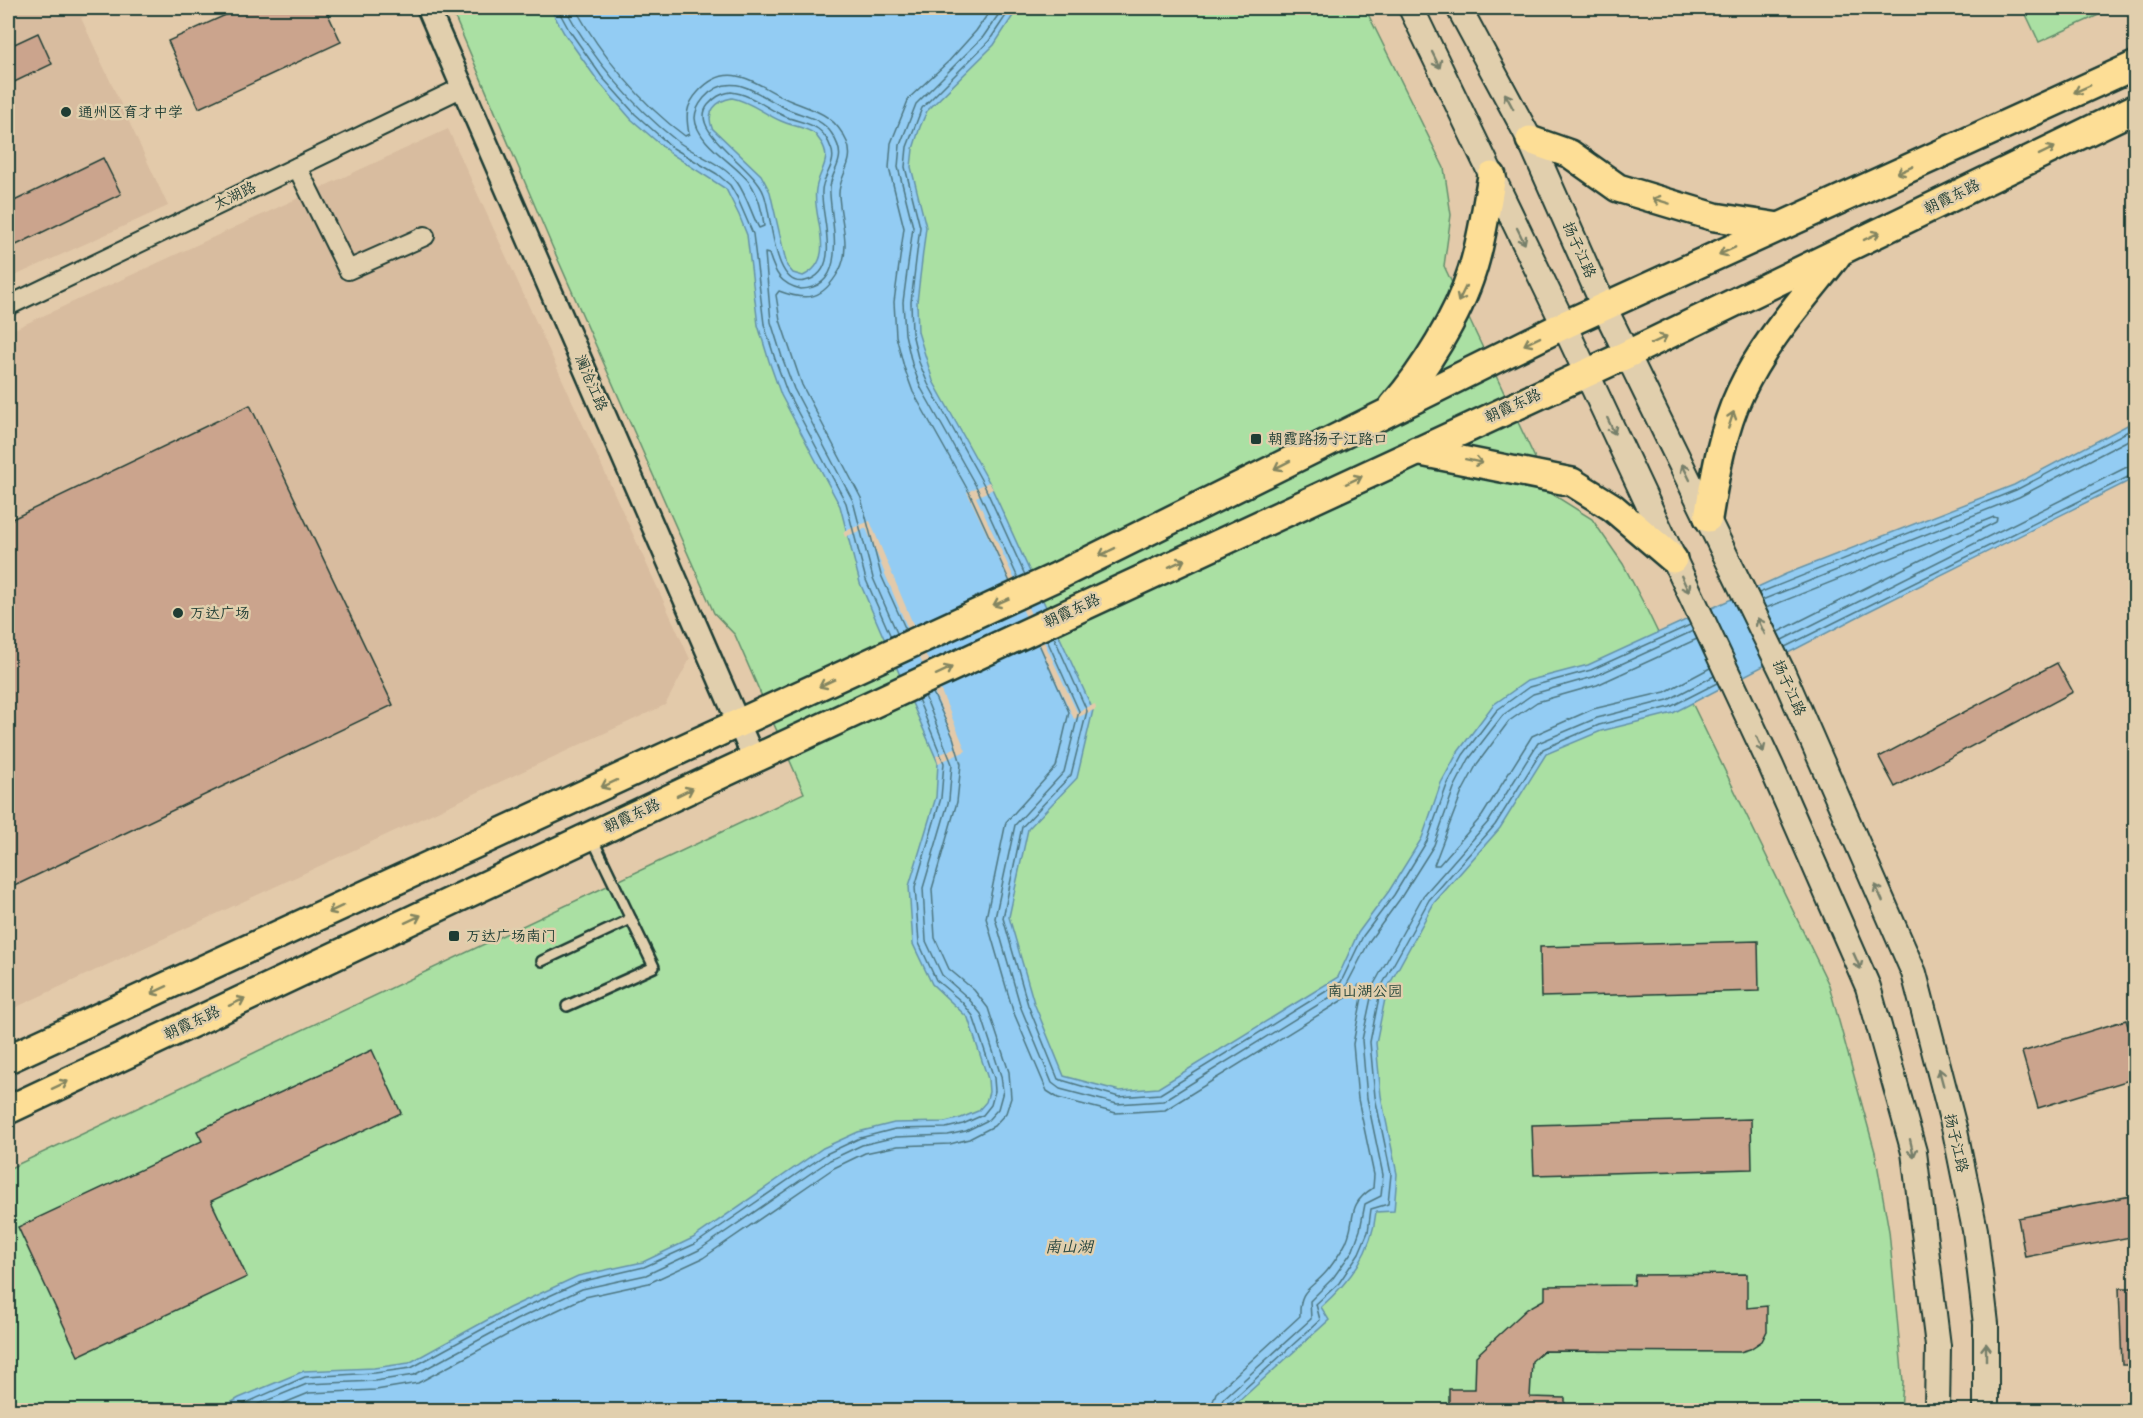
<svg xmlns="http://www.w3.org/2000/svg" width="2143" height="1418" viewBox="0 0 2143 1418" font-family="'Balsamiq Sans','LXGW WenKai TC',sans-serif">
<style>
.built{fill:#d8bc9f}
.green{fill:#aae0a3;stroke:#648e6c;stroke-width:1.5}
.water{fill:#93ccf3;stroke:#6593a7;stroke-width:1.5;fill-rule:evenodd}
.pier{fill:#e3caaa}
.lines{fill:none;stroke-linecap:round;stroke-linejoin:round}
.shore{stroke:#4d7680;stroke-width:1.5}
.building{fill:#cba48d;stroke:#1f3d34;stroke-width:1.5}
.service-casing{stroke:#1f3d34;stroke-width:14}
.minor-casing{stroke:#1f3d34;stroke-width:22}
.tertiary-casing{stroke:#1f3d34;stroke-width:26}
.secondary-casing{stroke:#1f3d34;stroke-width:28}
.primary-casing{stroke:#1f3d34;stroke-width:32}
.service{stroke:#e1cfad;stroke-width:9}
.minor{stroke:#e1cfad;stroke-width:18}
.tertiary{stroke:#e1cfad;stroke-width:21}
.secondary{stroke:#e1cfad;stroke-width:24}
.primary{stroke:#fdde96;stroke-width:27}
.oneway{stroke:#767f6a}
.oneway2{stroke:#838560}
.poi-dot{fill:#1f3d34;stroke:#e1cfad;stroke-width:2}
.labels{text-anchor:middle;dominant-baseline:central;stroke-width:5;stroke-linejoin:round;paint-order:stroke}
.poi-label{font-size:15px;fill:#1f3d34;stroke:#e1cfad;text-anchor:start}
.street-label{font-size:15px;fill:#1f3d34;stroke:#e1cfad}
.park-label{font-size:15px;fill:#26453a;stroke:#e1cfad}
.water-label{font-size:16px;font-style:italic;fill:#25443e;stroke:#e1cfad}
</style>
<rect width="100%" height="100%" fill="#e3caaa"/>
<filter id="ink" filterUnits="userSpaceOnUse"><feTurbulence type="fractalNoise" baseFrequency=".0167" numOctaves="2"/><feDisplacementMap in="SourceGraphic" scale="12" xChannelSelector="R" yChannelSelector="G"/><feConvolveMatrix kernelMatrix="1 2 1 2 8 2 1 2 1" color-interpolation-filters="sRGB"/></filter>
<g filter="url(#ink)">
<g class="built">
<path d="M8 8H104L81 18 168 206 8 279Z"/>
<path d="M448 129 690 659 665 705 8 1011V332Z"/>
</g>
<g class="green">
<path d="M451 8H1365L1444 168 1451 215 1444 266 1552 494 1592 519 1623 564 1644 604 1829 985 1875 1152 1889 1231 1903 1382 1901 1410H8V1169L804 793 735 635 714 613 552 246Z"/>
<path d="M2023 8H2114L2039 42Z"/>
</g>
<path class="water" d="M550 8H1018L994 45 927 111 920 127 913 149 911 167 926 227 917 302 918 332 933 381 989 482 1093 710 1077 778 1028 829 1009 917 1034 1003 1064 1076 1120 1091 1158 1088 1338 977 1358 933 1389 891 1422 838 1441 783 1458 752 1493 705 1527 681 1588 665 1786 574 2014 485 2135 421V478L1865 613 1673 713 1601 731 1546 754 1500 828 1434 903 1387 989 1376 1043 1381 1096 1397 1174 1394 1211 1376 1212C1372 1252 1351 1280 1321 1307L1329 1320 1229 1410H218L239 1398 304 1371 374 1368 409 1363 509 1308 578 1276 643 1262 693 1238 823 1148 858 1132 894 1123 945 1122 961 1118 978 1111 986 1102 989 1092 988 1079 968 1018 932 984 913 944 909 886 936 797 938 763 860 583 840 506 781 395 769 361 758 325 747 235 739 215 726 189 670 153 631 119 598 81 564 33ZM732 98C750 101 764 114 781 121 792 126 806 127 815 134 816 135 820 141 821 142 833 160 819 170 816 189 811 217 839 259 803 276L793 273 787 266 770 192 761 175 712 128C706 112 715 101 732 98Z"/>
<g class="pier">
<path d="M989 482 993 489 976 497 1077 712 1095 704 1096 709 1074 719 967 492Z"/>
<path d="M870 521 966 751 938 763 936 756 957 747 866 528 845 537 843 532Z"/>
</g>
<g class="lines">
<g class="shore">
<path d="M557 8 569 30 602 77 635 114 673 148 717 174 730 185 737 197 753 234 764 324 775 359 787 392 846 503 866 580 891 637"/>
<path d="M565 8C592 58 632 106 677 141 695 155 723 163 737 182 747 196 751 213 759 228L764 226C763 212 758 195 750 183 736 164 696 143 695 118 695 111 699 104 704 98 731 68 758 95 785 108 802 116 821 117 832 134 851 163 828 169 830 194 831 222 850 288 801 289 780 284 775 273 769 254L765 253 771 322 782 357 794 389 853 501 873 578 897 633"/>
<path d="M575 8C601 55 641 104 685 136L689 134C686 117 685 106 698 92 730 56 758 87 791 101 816 111 835 115 847 142 856 163 838 176 839 195 840 220 852 247 839 271 823 299 808 302 779 291L776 295 780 320 802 385 861 498 881 575 906 630"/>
<path d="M992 8 976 31 949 61 909 98 891 143 889 168 904 228 894 302 896 336 904 367 913 392 969 492 1010 582"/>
<path d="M1003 8 983 37 916 104 900 145 898 167 913 227 903 302 905 334 912 364 921 388 977 488 1018 578"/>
<path d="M1011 8 989 41 922 108 907 147 905 167 920 227 911 302 912 333 919 362 928 384 984 485 1025 575"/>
<path d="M731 92C751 94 766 108 784 116 795 121 809 122 818 129 824 133 829 142 831 148 838 164 822 176 822 191 820 215 844 272 805 281 773 289 772 214 764 194 754 166 687 131 708 105 715 97 720 94 731 92Z"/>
<path d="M1759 593 2016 490 2136 427"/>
<path d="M1762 600 2019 497 2136 436"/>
<path d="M1766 608 1994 517 1997 518 1996 522 1778 632"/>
<path d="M1054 637 1087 711 1071 775 1022 827 1003 918 1028 1005 1058 1079 1119 1097 1160 1094 1341 982 1363 936 1394 895 1427 841 1447 785 1463 755 1497 710 1529 687 1591 670 1690 625"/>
<path d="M1697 639 1597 685 1537 702 1509 721 1477 764 1462 792 1434 865H1439L1482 816 1532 736 1593 709 1665 692 1710 668"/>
<path d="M1047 640 1079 711 1064 772 1015 825 995 918 1021 1008 1052 1083 1060 1089 1117 1104 1163 1101 1345 988 1370 940 1400 899 1434 845 1454 788 1469 759 1503 715 1533 694 1593 677 1693 631"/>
<path d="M1782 640 2127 467 2136 466"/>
<path d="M1039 644 1069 712 1056 767 1006 822 986 918 1013 1011 1047 1091 1058 1098 1116 1113 1165 1110 1349 996 1359 985 1364 987 1353 1044 1358 1099 1374 1175 1373 1188C1343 1207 1359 1222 1343 1248 1338 1256 1333 1264 1327 1271 1311 1290 1299 1288 1300 1316L1216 1393 1210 1410"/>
<path d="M1785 647 2136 473"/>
<path d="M230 1410 305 1377 375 1373 411 1368 512 1313 580 1282 644 1267 695 1244 826 1154 860 1138 895 1129 946 1128 963 1124 983 1115 991 1105 995 1091 994 1078 973 1016 962 1002 936 980 919 943 915 887 941 798 944 763 918 699"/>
<path d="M244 1410 307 1384 375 1381 414 1375 516 1320 582 1289 646 1275 699 1250 830 1160 862 1145 896 1137 948 1135 966 1131 988 1120 998 1109 1003 1091 1001 1076 981 1014 968 998 942 975 926 941 923 888 949 800 952 764 925 696"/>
<path d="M267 1410 309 1393 376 1390 418 1383 520 1328 585 1297 649 1283 703 1258 834 1168 865 1153 898 1146 950 1144 969 1139 994 1126 1006 1113 1011 1098 1009 1072 988 1008 974 990 949 969 935 938 932 889 957 802 961 764 953 737 933 693"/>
<path d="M1219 1410 1223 1399 1311 1319 1310 1301 1333 1278 1353 1250 1360 1230 1365 1204 1381 1196 1383 1175 1367 1098 1362 1040 1374 984 1423 896 1489 821 1538 743 1597 718 1668 700 1714 676"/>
<path d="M1226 1410 1229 1403 1320 1320 1316 1304 1339 1283 1359 1253 1368 1232 1371 1209 1388 1204 1391 1174 1375 1097 1370 1042 1381 987 1429 900 1495 825 1543 749 1599 725 1670 707 1717 683"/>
</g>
</g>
<g class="building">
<path d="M241 8H325L341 42 199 108 168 41Z"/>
<path d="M38 33 52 64 8 85V47Z"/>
<path d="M103 158 121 194 8 249V204Z"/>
<path d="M250 405 393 705 8 889V521Z"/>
<path d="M2057 663 2073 692 1895 787 1879 757Z"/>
<path d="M1758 941 1759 991 1541 997 1540 947Z"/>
<path d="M2126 1020 2136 1051V1078L2038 1108 2022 1052Z"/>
<path d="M372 1050 401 1113 211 1201 247 1277 78 1356 18 1227 202 1141 197 1131Z"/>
<path d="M1751 1119 1752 1169 1534 1175 1532 1125Z"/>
<path d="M2136 1195V1236L2025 1257 2018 1218Z"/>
<path d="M1747 1274V1308L1767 1306V1331L1762 1341 1750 1349 1740 1352 1543 1351 1532 1361 1530 1397 1565 1398V1410H1449V1389H1475L1476 1356 1527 1309 1545 1299V1286L1634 1285 1635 1275Z"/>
<path d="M2119 1288H2136V1365H2122Z"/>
</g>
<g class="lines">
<g class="service-casing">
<g id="service">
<path d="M542 961 631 919"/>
<path d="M567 1006 654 967 592 838"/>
</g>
</g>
<g class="minor-casing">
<g id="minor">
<path d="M297 167 348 270 425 236"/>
<path d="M8 306 463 87"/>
</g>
</g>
<g class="tertiary-casing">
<path id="tertiary" d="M428 8 754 759"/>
</g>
<g class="secondary-casing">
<g id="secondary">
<path d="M1411 8 1564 325 1771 766 1868 987 1914 1152 1938 1346 1937 1410"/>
<path d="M1459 8 1530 140 1604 307 1782 671 1914 973 1955 1131 1975 1230 1986 1324V1410"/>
</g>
</g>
<g class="primary-casing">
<g id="primary">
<path d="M1530 140 1570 154 1618 188 1715 217 1779 227"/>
<path d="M1393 406C1424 371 1458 316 1472 271 1482 241 1486 208 1492 176"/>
<path d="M1416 451 1572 482 1612 507 1673 559"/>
<path d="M1708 518C1715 476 1722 431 1740 393 1763 343 1802 300 1836 257"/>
<path d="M8 1059 1054 578 1564 325 2136 65"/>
<path d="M8 1110 726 772 1628 354 2136 108"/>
</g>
</g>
<use href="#service" class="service"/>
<use href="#minor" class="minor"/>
<use href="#tertiary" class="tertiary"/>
<use href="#secondary" class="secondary"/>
<use href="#primary" class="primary"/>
</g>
<defs><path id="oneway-shaft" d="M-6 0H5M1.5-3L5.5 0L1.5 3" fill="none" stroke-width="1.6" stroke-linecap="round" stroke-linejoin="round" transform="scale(1.5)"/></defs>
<g class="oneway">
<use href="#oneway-shaft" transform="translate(1436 60) rotate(64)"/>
<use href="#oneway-shaft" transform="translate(1509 101) rotate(-118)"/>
<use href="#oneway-shaft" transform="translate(1521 236) rotate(64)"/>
<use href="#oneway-shaft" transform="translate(1611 426) rotate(65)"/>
<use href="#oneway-shaft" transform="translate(1686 472) rotate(-116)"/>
<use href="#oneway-shaft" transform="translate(1685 584) rotate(65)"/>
<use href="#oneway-shaft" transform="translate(1761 626) rotate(-115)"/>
<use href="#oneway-shaft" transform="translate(1760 744) rotate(65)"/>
<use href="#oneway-shaft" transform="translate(1879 893) rotate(-114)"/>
<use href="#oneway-shaft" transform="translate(1857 961) rotate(66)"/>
<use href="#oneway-shaft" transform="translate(1941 1077) rotate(-105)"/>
<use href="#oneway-shaft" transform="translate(1912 1148) rotate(77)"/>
<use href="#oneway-shaft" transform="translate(1986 1352) rotate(-90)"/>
</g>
<g class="oneway2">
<use href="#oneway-shaft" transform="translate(2082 89) rotate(156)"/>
<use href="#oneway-shaft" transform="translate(2047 151) rotate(-26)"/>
<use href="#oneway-shaft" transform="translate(1905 170) rotate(156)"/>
<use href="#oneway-shaft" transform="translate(1661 201) rotate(-163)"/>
<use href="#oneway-shaft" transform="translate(1872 236) rotate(-26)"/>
<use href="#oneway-shaft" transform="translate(1727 251) rotate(156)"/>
<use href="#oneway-shaft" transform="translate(1462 294) rotate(116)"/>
<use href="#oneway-shaft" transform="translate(1659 340) rotate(-26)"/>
<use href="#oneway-shaft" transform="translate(1532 341) rotate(154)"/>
<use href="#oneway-shaft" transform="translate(1731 420) rotate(-72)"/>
<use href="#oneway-shaft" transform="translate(1474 461) rotate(12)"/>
<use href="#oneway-shaft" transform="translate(1282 465) rotate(153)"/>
<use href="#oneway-shaft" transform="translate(1354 480) rotate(-25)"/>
<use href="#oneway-shaft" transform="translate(1107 552) rotate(154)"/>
<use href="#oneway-shaft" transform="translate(1177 563) rotate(-25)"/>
<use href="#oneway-shaft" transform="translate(1001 602) rotate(156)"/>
<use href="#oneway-shaft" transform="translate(944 671) rotate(-25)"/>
<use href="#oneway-shaft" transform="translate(827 683) rotate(154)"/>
<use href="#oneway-shaft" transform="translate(609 784) rotate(155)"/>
<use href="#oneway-shaft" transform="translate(685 792) rotate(-26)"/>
<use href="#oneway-shaft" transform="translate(336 909) rotate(155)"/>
<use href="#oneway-shaft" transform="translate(413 919) rotate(-25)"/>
<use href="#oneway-shaft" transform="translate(159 990) rotate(155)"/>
<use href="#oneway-shaft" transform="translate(237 1002) rotate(-25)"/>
<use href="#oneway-shaft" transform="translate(60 1085) rotate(-25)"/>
</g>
</g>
<g class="poi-dot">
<circle cx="66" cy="112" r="6"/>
<rect x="1250" y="433" width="12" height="12" rx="3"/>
<circle cx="178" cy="613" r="6"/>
<rect x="448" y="930" width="12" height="12" rx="3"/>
</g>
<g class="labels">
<g class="poi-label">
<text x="78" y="112">通州区育才中学</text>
<text x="1268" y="439">朝霞路扬子江路口</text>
<text x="190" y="613">万达广场</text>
<text x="466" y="936">万达广场南门</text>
</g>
<g class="street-label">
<text transform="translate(235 196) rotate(-26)">太湖路</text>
<text transform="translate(1952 197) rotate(-26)">朝霞东路</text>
<text transform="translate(1579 250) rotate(66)">扬子江路</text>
<text transform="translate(591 383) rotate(67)">澜沧江路</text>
<text transform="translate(1513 406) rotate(-25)">朝霞东路</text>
<text transform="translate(1072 611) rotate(-25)">朝霞东路</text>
<text transform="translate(1789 688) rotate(66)">扬子江路</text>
<text transform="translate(632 816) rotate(-25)">朝霞东路</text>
<text transform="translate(192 1023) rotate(-25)">朝霞东路</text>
<text transform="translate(1956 1143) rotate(77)">扬子江路</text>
</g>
<g class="park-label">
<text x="1365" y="991">南山湖公园</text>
</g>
<g class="water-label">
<text x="1069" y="1247">南山湖</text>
</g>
</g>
<rect width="2143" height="1418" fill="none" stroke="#e1cfad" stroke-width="30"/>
<rect x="15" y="15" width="2113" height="1388" fill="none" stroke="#1f3d34" stroke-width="2" filter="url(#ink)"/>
</svg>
